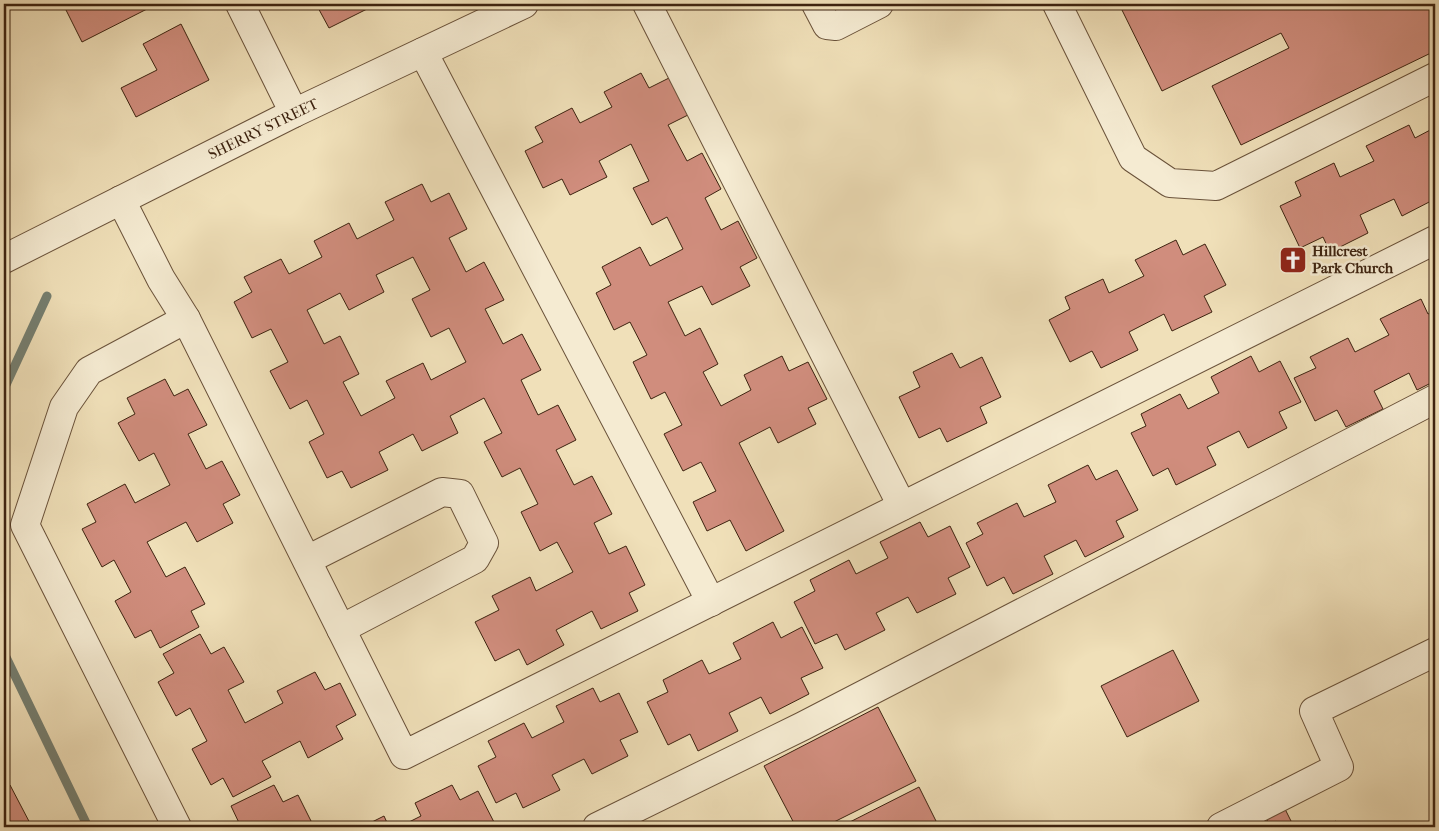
<svg xmlns="http://www.w3.org/2000/svg" width="1439" height="831" viewBox="0 0 1439 831" font-family="'IM FELL French Canon',serif">
<style>
.lines{fill:none;stroke-linecap:round;stroke-linejoin:round}
.stream{stroke:#757f71;stroke-width:9}
.building{fill:#d08d7d;stroke:#3d2310;fill-rule:evenodd}
.minor-casing{stroke:#6a523a;stroke-width:30}
.minor{stroke:#f5ebd2;stroke-width:28}
.labels{text-anchor:middle;dominant-baseline:central;stroke-width:5;stroke-linejoin:round;paint-order:stroke}
.street-label{font-size:15px;fill:#3d2310;stroke:#f5ebd2}
.poi-label{font-size:15px;font-weight:bold;fill:#3d2310;stroke:#f5ebd2;text-anchor:start}
</style>
<rect width="100%" height="100%" fill="#f0e0b9"/>
<filter id="stains"><feTurbulence type="fractalNoise" baseFrequency=".004" numOctaves="4"/><feColorMatrix values="0 0 0 0 .2 0 0 0 0 .09 0 0 0 0 .02 0 0 0 .5 -.17"/></filter>
<radialGradient id="worn" r=".72"><stop offset=".6" stop-color="#630" stop-opacity="0"/><stop offset="1" stop-color="#630" stop-opacity=".3"/></radialGradient>
<g class="lines">
<g class="stream">
<path d="M4 389 47 296"/>
<path d="M4 653 88 827"/>
</g>
</g>
<g class="building">
<path d="M63 4H144L147 9 82 42Z"/>
<path d="M316 4H377L329 28Z"/>
<path d="M1119 4H1429L1435 16V51L1241 145 1212 86 1289 48 1281 33 1162 91Z"/>
<path d="M181 24 209 80 136 117 121 88 157 70 143 44Z"/>
<path d="M641 73 649 88 669 78 688 115 668 125 687 161 702 153 721 189 705 198 721 230 738 221 757 258 740 267 750 286 712 305 702 286 668 302 685 336 700 328 718 364 703 372 721 406 751 390 744 375 782 356 789 371 808 362 827 399 808 408 816 424 778 443 770 427 739 443 784 531 746 551 730 520 707 531 693 502 716 491 701 462 683 471 664 434 682 425 665 392 651 399 633 362 647 355 630 322 614 330 596 293 611 285 602 267 640 247 650 266 683 249 667 217 652 225 633 188 649 181 631 144 599 161 607 177 570 195 562 179 543 188 525 151 543 142 535 127 572 108 580 123 612 107 604 92Z"/>
<path d="M1409 125 1415 138 1434 128 1435 130V199L1402 216 1394 199 1360 215 1368 233 1330 252 1323 237 1300 248 1280 206 1301 196 1295 182 1334 163 1340 177 1374 161 1366 146Z"/>
<path d="M422 184 431 202 449 193 467 229 449 238 466 272 484 262 504 300 485 309 503 344 522 334 541 370 521 380 538 415 558 405 576 440 556 450 574 485 592 476 612 514 594 523 609 554 626 546 645 585 629 593 638 611 601 629 592 611 556 630 564 645 527 665 519 649 495 661 475 622 499 610 492 596 530 577 536 591 573 572 557 542 540 551 521 512 538 504 520 468 502 477 484 442 502 433 484 398 450 416 458 433 422 451 413 434 379 452 388 470 351 488 342 471 327 478 309 442 324 434 307 400 290 409 270 371 288 362 271 329 252 338 234 302 252 292 244 277 281 259 289 274 322 257 314 241 349 223 357 239 394 220 385 202ZM413 257 430 290 412 299 431 337 449 328 466 362 431 380 423 363 386 381 395 398 361 416 343 382 359 374 340 336 324 344 307 310 340 293 349 310 384 292 376 275Z"/>
<path d="M1176 240 1183 255 1205 244 1226 285 1204 296 1212 312 1172 331 1164 314 1129 332 1138 350 1101 368 1092 351 1070 362 1049 320 1070 309 1065 297 1103 279 1109 293 1144 276 1135 260Z"/>
<path d="M1421 299 1428 314 1435 311V381L1417 390 1409 373 1374 391 1383 409 1346 427 1337 410 1315 421 1294 378 1316 368 1310 357 1348 338 1355 352 1389 335 1380 319Z"/>
<path d="M952 353 960 368 982 357 1001 397 980 407 987 423 947 442 940 428 919 438 899 397 920 387 913 372Z"/>
<path d="M1251 356 1259 372 1280 361 1301 402 1279 412 1287 428 1248 448 1239 431 1207 447 1216 465 1176 485 1168 468 1153 476 1131 433 1146 426 1141 414 1180 394 1188 409 1219 393 1211 377Z"/>
<path d="M165 379 174 396 188 389 207 425 188 434 206 469 222 461 240 495 223 504 233 523 197 542 186 522 147 542 166 577 185 567 205 604 191 611 199 627 160 648 151 630 135 638 115 601 131 592 114 560 102 567 82 529 96 522 87 504 125 484 135 503 170 485 154 453 139 461 118 423 135 414 127 398Z"/>
<path d="M1088 465 1096 480 1117 470 1138 510 1116 521 1124 537 1085 557 1076 540 1044 556 1053 574 1013 594 1004 577 987 586 966 543 983 534 977 523 1017 503 1024 517 1056 502 1048 485Z"/>
<path d="M920 522 928 537 950 526 970 567 948 578 956 594 917 613 908 597 876 613 885 630 845 650 837 634 815 644 794 602 815 591 810 580 849 560 856 574 888 558 880 542Z"/>
<path d="M773 622 781 638 802 627 823 668 801 678 809 694 770 714 761 697 729 713 738 731 698 751 690 734 668 745 647 702 668 692 663 680 702 660 709 674 741 659 733 643Z"/>
<path d="M200 634 211 654 224 647 244 682 228 690 245 723 283 703 277 691 315 672 325 690 340 683 356 715 336 726 343 739 308 758 300 741 262 761 271 777 233 797 223 778 211 785 192 749 207 741 190 708 176 716 158 682 174 673 163 654Z"/>
<path d="M1173 650 1199 701 1127 737 1101 686Z"/>
<path d="M593 688 600 702 619 693 638 732 620 740 628 756 592 774 584 759 552 775 560 790 523 808 516 793 496 803 478 766 496 757 488 741 524 723 532 738 564 722 556 706Z"/>
<path d="M878 707 916 781 824 827H796L764 766Z"/>
<path d="M10 785 32 827H4V788Z"/>
<path d="M274 785 283 802 298 795 314 827H241L231 806Z"/>
<path d="M452 785 460 800 478 791 496 826 399 827 421 816 415 803Z"/>
<path d="M919 787 939 827H840Z"/>
<path d="M1283 805 1294 827H1271L1264 815Z"/>
<path d="M384 816 389 827H362Z"/>
<path d="M1336 821 1339 827H1325Z"/>
</g>
<g class="lines">
<g class="minor-casing">
<g id="minor">
<path d="M240 4 294 113"/>
<path d="M647 4 902 506"/>
<path d="M816 4 827 25 836 26 879 4"/>
<path d="M1057 4 1133 158 1170 183 1216 186 1435 77"/>
<path d="M423 52 711 602"/>
<path d="M121 200 161 279 186 319 404 755 1435 240"/>
<path d="M4 259 294 113 524 4"/>
<path d="M307 560 442 492 460 494 484 543 475 559 341 629"/>
<path d="M177 827 25 525 64 407 89 371 186 319"/>
<path d="M597 827 803 726 1435 399"/>
<path d="M1221 827 1339 767 1314 711 1435 652"/>
</g>
</g>
<use href="#minor" class="minor"/>
</g>
<defs>
<g id="church-square" transform="scale(1.4375)"><rect x="-9" y="-9" width="18" height="18" rx="4" fill="#8f2418" stroke="#f5ebd2"/><path d="M-1.2-6h2.4v3.5h3.3v2.4h-3.3V6h-2.4V-.1h-3.3v-2.4h3.3Z" fill="#fff"/></g>
</defs>
<g fill-rule="evenodd">
<use href="#church-square" x="1293" y="260"/>
</g>
<g class="labels">
<g class="street-label">
<text transform="translate(263 129) rotate(-26)">SHERRY STREET</text>
</g>
<g class="poi-label">
<text x="1312" y="251">Hillcrest<tspan x="1312" dy="17">Park Church</tspan></text>
</g>
</g>
<rect width="1439" height="831" fill="none" stroke="#f0e0b9" stroke-width="20"/>
<rect x="5" y="5" width="1429" height="821" fill="none" stroke="#3d2310" stroke-width="2.5"/>
<rect x="10" y="10" width="1419" height="811" fill="none" stroke="#3d2310"/>
<rect width="100%" height="100%" filter="url(#stains)"/>
<rect width="100%" height="100%" fill="url(#worn)"/>
</svg>
